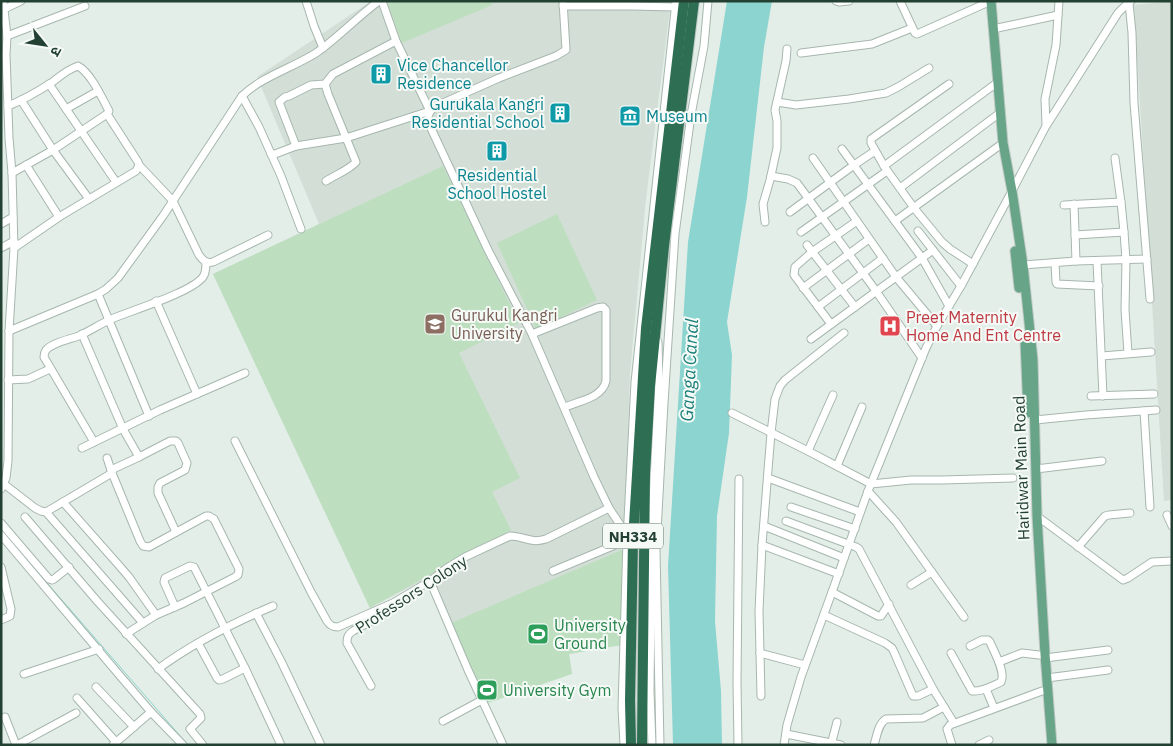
<svg xmlns="http://www.w3.org/2000/svg" width="1173" height="746" viewBox="0 0 1173 746" font-family="'IBM Plex Sans','Noto Sans Devanagari',sans-serif">
<style>
.built{fill:#d3ded6}
.green{fill:#bddfbf}
.water{fill:#8cd4cf}
.lines{fill:none;stroke-linecap:round;stroke-linejoin:round}
.stream{stroke:#8cd4cf;stroke-width:1}
.minor-casing{stroke:#a6b7ae;stroke-width:9}
.major-casing{stroke:#c1cac6;stroke-width:11}
.highway-casing{stroke:#c1cac6;stroke-width:12}
.minor{stroke:#fff;stroke-width:7}
.major{stroke:#68a588;stroke-width:9}
.highway{stroke:#2e6e53;stroke-width:10}
.labels{text-anchor:middle;dominant-baseline:central;stroke-width:4;stroke-linejoin:round;paint-order:stroke}
.shield{fill:#f5faf7;stroke:#62786d;stroke-width:1}
.shield-label{font-size:15px;font-weight:bold;fill:#234132}
.culture-label{font-size:16px;fill:#0d838f;stroke:#f5faf7;text-anchor:start}
.education-label{font-size:16px;fill:#785e54;stroke:#f5faf7;text-anchor:start}
.health-label{font-size:16px;fill:#be3a42;stroke:#f5faf7;text-anchor:start}
.street-label{font-size:16px;fill:#234132;stroke:#f5faf7}
.leisure-label{font-size:16px;fill:#27864d;stroke:#f5faf7;text-anchor:start}
.water-label{font-size:18px;font-style:italic;fill:#1b7f7a;stroke:#f5faf7}
</style>
<rect width="100%" height="100%" fill="#e4eee8"/>
<g class="built">
<path d="M371 1H671L646 199 630 373 621 645 569 654 572 674 451 623 431 576 370 608 213 274 319 224 257 77Z"/>
<path d="M1172 1V500L1164 501 1134 5Z"/>
</g>
<g class="green">
<path d="M390 1H490L492 5 402 43 388 5Z"/>
<path d="M443 166 519 323 459 353 520 478 492 492 511 530 370 608 213 274Z"/>
<path d="M557 214 597 300 536 329 497 243Z"/>
<path d="M624 549 621 645 569 654 572 674 485 704 451 623Z"/>
</g>
<path class="water" d="M727 1H772L764 47 747 197 727 322 732 355 729 433 717 516 715 621 721 691 722 745H673L668 566 688 242Z"/>
<g class="lines">
<path class="stream" d="M1 530 188 745"/>
<g class="minor-casing">
<g id="minor">
<path d="M306 1 314 26 323 48"/>
<path d="M563 1 566 50 556 56 499 78 434 107C428 113 427 117 429 124L488 250 532 334 594 477 609 508 627 535"/>
<path d="M836 1 839 2 849 1"/>
<path d="M900 1 915 33 917 34 991 1"/>
<path d="M1129 3 1132 33 1134 103 1150 299"/>
<path d="M563 6H632L676 7"/>
<path d="M4 9 21 1"/>
<path d="M993 29 1058 15"/>
<path d="M7 36 85 6"/>
<path d="M801 53 872 44 912 28"/>
<path d="M49 84 116 182"/>
<path d="M325 84 328 94 356 162C349 170 335 175 326 181"/>
<path d="M949 84 871 139V143L884 166 914 208 942 242 950 249 973 264"/>
<path d="M242 96 259 127 281 176 301 229"/>
<path d="M21 100 53 150 89 199"/>
<path d="M777 102 796 105 849 99 886 93 898 87 929 68"/>
<path d="M8 106C23 100 37 92 51 83 59 77 68 69 78 66 91 73 102 98 109 111L107 114 53 150 12 173"/>
<path d="M66 109 98 91"/>
<path d="M1046 125 1045 99 1056 45 1059 1"/>
<path d="M296 146 279 102 285 97 289 96 311 85 325 84 333 74 396 41"/>
<path d="M842 149 922 258 949 306"/>
<path d="M271 154H275L296 146 346 138 430 111 396 41 382 1"/>
<path d="M813 158 896 277 937 326"/>
<path d="M1115 158 1121 202 1124 232 1126 260 1125 310 1128 353"/>
<path d="M26 165 59 217 136 171 139 165 138 162 107 114"/>
<path d="M139 165 173 201 199 255C203 260 206 264 213 262L268 235"/>
<path d="M884 166 998 82"/>
<path d="M771 176 788 179 797 183 876 291 922 358"/>
<path d="M900 188 1001 112"/>
<path d="M1074 204 1076 261"/>
<path d="M1064 205 1121 202"/>
<path d="M790 212 854 165 875 151"/>
<path d="M895 221 1003 143"/>
<path d="M765 222 763 204 770 180 777 148V121L775 110 786 61 787 49"/>
<path d="M1 224 13 217"/>
<path d="M918 231 961 286"/>
<path d="M801 232 887 171"/>
<path d="M1075 235 1124 232"/>
<path d="M807 245 855 307"/>
<path d="M1 248 14 241"/>
<path d="M14 248 59 217"/>
<path d="M1097 261 1103 396"/>
<path d="M1055 263 1056 282 1057 284 1099 286"/>
<path d="M1023 265 1076 261 1147 259"/>
<path d="M803 288 869 239"/>
<path d="M98 294 149 416"/>
<path d="M156 301 197 394"/>
<path d="M818 307 883 258"/>
<path d="M831 324 794 275 795 267 812 252 857 221"/>
<path d="M9 331 98 294 106 289 118 278 163 216 242 96C261 77 292 68 316 53 338 38 357 17 379 1"/>
<path d="M82 334 123 429 139 457"/>
<path d="M532 334 597 308 603 307 606 310V381C602 398 579 401 565 407"/>
<path d="M811 339 933 250"/>
<path d="M1102 356 1151 352"/>
<path d="M8 380 28 379 50 369"/>
<path d="M1091 396 1154 394"/>
<path d="M1144 411 1150 507"/>
<path d="M732 413 808 451 871 484 911 480H942L1013 478"/>
<path d="M1035 420 1086 415 1156 410"/>
<path d="M235 441 311 592 327 621C330 626 333 627 338 627L393 603"/>
<path d="M94 442 44 357C44 354 44 353 46 350 53 342 72 339 81 335 91 330 99 325 109 320 129 311 191 293 203 277 206 273 206 267 206 262"/>
<path d="M82 448 160 410 245 373"/>
<path d="M808 451 833 395"/>
<path d="M107 458 112 473 140 541 143 546 149 547 206 516H209L214 519 239 569 238 575 235 577 184 603 156 615 126 634"/>
<path d="M837 466 862 407"/>
<path d="M1036 469 1102 461"/>
<path d="M111 470 139 457 170 441H176L178 443 187 463 185 470 160 483 158 487V493L176 532"/>
<path d="M768 478 860 512"/>
<path d="M4 484 35 508 41 511 46 512 112 473"/>
<path d="M1 489 6 478 8 461 9 331 14 248 12 173 9 138 6 54 7 36 3 1"/>
<path d="M868 491 896 522 964 617"/>
<path d="M63 502 116 562 129 577 156 615"/>
<path d="M791 507 855 529"/>
<path d="M46 512 143 623"/>
<path d="M1167 515 1172 526"/>
<path d="M1037 516 1123 580 1128 578 1152 562 1172 561"/>
<path d="M25 517 98 602 200 714 201 718 190 729 203 745"/>
<path d="M786 521 856 547 859 549 933 689 954 723"/>
<path d="M1 523 49 579 52 580 54 579 69 567"/>
<path d="M764 526 844 558"/>
<path d="M1 535 121 677 151 712 183 745"/>
<path d="M762 545 839 574"/>
<path d="M1078 547 1105 516 1109 515 1130 513"/>
<path d="M1 567 11 609 10 616 1 620"/>
<path d="M553 571 627 540"/>
<path d="M430 581 468 670 503 745"/>
<path d="M911 585 932 572"/>
<path d="M832 592 878 616H881L889 604"/>
<path d="M175 607 164 582 165 578 190 566 194 567 245 668 281 745"/>
<path d="M256 613 281 661 321 745"/>
<path d="M824 615 885 643 892 648 894 652 913 696H918L933 689"/>
<path d="M198 643 217 678 219 680 223 679 245 668"/>
<path d="M760 653 805 665"/>
<path d="M951 653 972 691C982 692 992 686 1001 682 1006 672 994 652 990 642L988 640H982L970 646"/>
<path d="M1045 658 1108 650"/>
<path d="M999 662 1022 653 1039 655"/>
<path d="M158 669C193 643 233 623 273 606"/>
<path d="M24 674 99 649"/>
<path d="M1047 678 1108 670"/>
<path d="M371 686 347 643C347 637 348 634 353 631L384 614 393 603 430 581 447 568 465 557 510 536C524 536 530 544 546 539L609 508"/>
<path d="M96 687 134 727"/>
<path d="M986 689 994 708"/>
<path d="M761 696 759 611 762 545 771 433 775 399 780 386 785 380 844 333"/>
<path d="M77 698 116 742"/>
<path d="M5 717 16 745"/>
<path d="M443 721 482 700"/>
<path d="M786 734 841 745"/>
<path d="M17 745 76 713"/>
<path d="M113 745 151 712"/>
<path d="M624 745 622 708 627 540 635 382 676 1"/>
<path d="M652 745 650 691 652 521 659 382 658 342"/>
<path d="M660 745 656 550 664 403 675 234 691 115 704 46 708 1"/>
<path d="M738 745 737 682 739 479"/>
<path d="M784 745 787 725 801 677 832 592 868 491 926 348 937 326 961 286 1012 191 1046 126 1118 13 1125 6 1131 1"/>
<path d="M831 745 837 722"/>
<path d="M874 745C877 736 878 724 886 719L923 718 944 707"/>
<path d="M952 745 947 729 950 725 1042 691"/>
<path d="M979 745 989 740"/>
</g>
</g>
<g class="major-casing">
<g id="major">
<path d="M991 1 1003 143 1012 191 1023 265 1033 360 1037 516 1045 654 1052 745"/>
<path d="M1015 251 1019 288"/>
<path d="M1025 341 1028 413"/>
</g>
</g>
<g class="highway-casing">
<g id="highway">
<path d="M631 745 630 700 633 540 646 328 684 1"/>
<path d="M642 745 645 474 650 386 664 246 694 1"/>
</g>
</g>
<use href="#minor" class="minor"/>
<use href="#major" class="major"/>
<use href="#highway" class="highway"/>
</g>
<defs>
<g id="building-square" transform="scale(1.125)"><rect x="-9" y="-9" width="18" height="18" rx="4" fill="#0f9aa8" stroke="#f5faf7"/><path d="M-4-6H4V6H1V3H-1V6H-4ZM-2.5-4.3h1.7v1.8h-1.7ZM.8-4.3h1.7v1.8H.8ZM-2.5-1h1.7V.8h-1.7ZM.8-1h1.7V.8H.8Z" fill="#fff"/></g>
<g id="museum-square" transform="scale(1.125)"><rect x="-9" y="-9" width="18" height="18" rx="4" fill="#0f9aa8" stroke="#f5faf7"/><path d="M0-6L6-3V-2H-6V-3ZM-5-1h2V3h-2ZM-1-1h2V3h-2ZM3-1h2V3H3ZM-6 4H6V6H-6Z" fill="#fff"/></g>
<g id="university-square" transform="scale(1.125)"><rect x="-9" y="-9" width="18" height="18" rx="4" fill="#8d6e63" stroke="#f5faf7"/><path d="M0-5L7-2L0 1L-7-2ZM-4 1L0 2.5L4 1V4Q0 6-4 4Z" fill="#fff"/></g>
<g id="hospital-square" transform="scale(1.125)"><rect x="-9" y="-9" width="18" height="18" rx="4" fill="#e0444e" stroke="#f5faf7"/><path d="M-5-5h3v3.5h4V-5h3V5h-3V1.5h-4V5h-3Z" fill="#fff"/></g>
<g id="stadium-square" transform="scale(1.125)"><rect x="-9" y="-9" width="18" height="18" rx="4" fill="#2e9e5b" stroke="#f5faf7"/><path d="M0-5a6.5 5 0 1 0 0 10a6.5 5 0 1 0 0-10ZM-3.5-1.8h7v3.6h-7Z" fill="#fff"/></g>
</defs>
<g fill-rule="evenodd">
<use href="#building-square" x="381" y="74"/>
<use href="#building-square" x="560" y="113"/>
<use href="#museum-square" x="630" y="116"/>
<use href="#building-square" x="497" y="151"/>
<use href="#university-square" x="435" y="324"/>
<use href="#hospital-square" x="890" y="326"/>
<use href="#stadium-square" x="538" y="634"/>
<use href="#stadium-square" x="487" y="690"/>
</g>
<g class="labels">
<rect class="shield" x="603" y="523.5" width="60" height="25" rx="4"/>
<g class="shield-label">
<text x="633" y="536">NH334</text>
</g>
<g class="culture-label">
<text x="397" y="65">Vice Chancellor<tspan x="397" dy="18">Residence</tspan></text>
<text x="544" y="104" text-anchor="end">Gurukala Kangri<tspan x="544" dy="18">Residential School</tspan></text>
<text x="646" y="116">Museum</text>
<text x="497" y="175" text-anchor="middle">Residential<tspan x="497" dy="18">School Hostel</tspan></text>
</g>
<g class="education-label">
<text x="451" y="315">Gurukul Kangri<tspan x="451" dy="18">University</tspan></text>
</g>
<g class="health-label">
<text x="906" y="317">Preet Maternity<tspan x="906" dy="18">Home And Ent Centre</tspan></text>
</g>
<g class="street-label">
<text transform="translate(1021 468) rotate(-92)">Haridwar Main Road</text>
<text transform="translate(411 594) rotate(-33)">Professors Colony</text>
</g>
<g class="leisure-label">
<text x="554" y="625">University<tspan x="554" dy="18">Ground</tspan></text>
<text x="503" y="690">University Gym</text>
</g>
<g class="water-label">
<text transform="translate(689 370) rotate(-87)">Ganga Canal</text>
</g>
</g>
<rect width="1173" height="746" fill="none" stroke="#234132" stroke-width="5"/>
<g transform="translate(45 45) rotate(120)" stroke="#f5faf7" stroke-width="4" paint-order="stroke">
<path d="M0-4L9 19L0 12L-9 19Z" fill="#234132"/>
<text y="-8" font-size="14" font-weight="bold" text-anchor="middle" fill="#234132">उ</text>
</g>
</svg>
